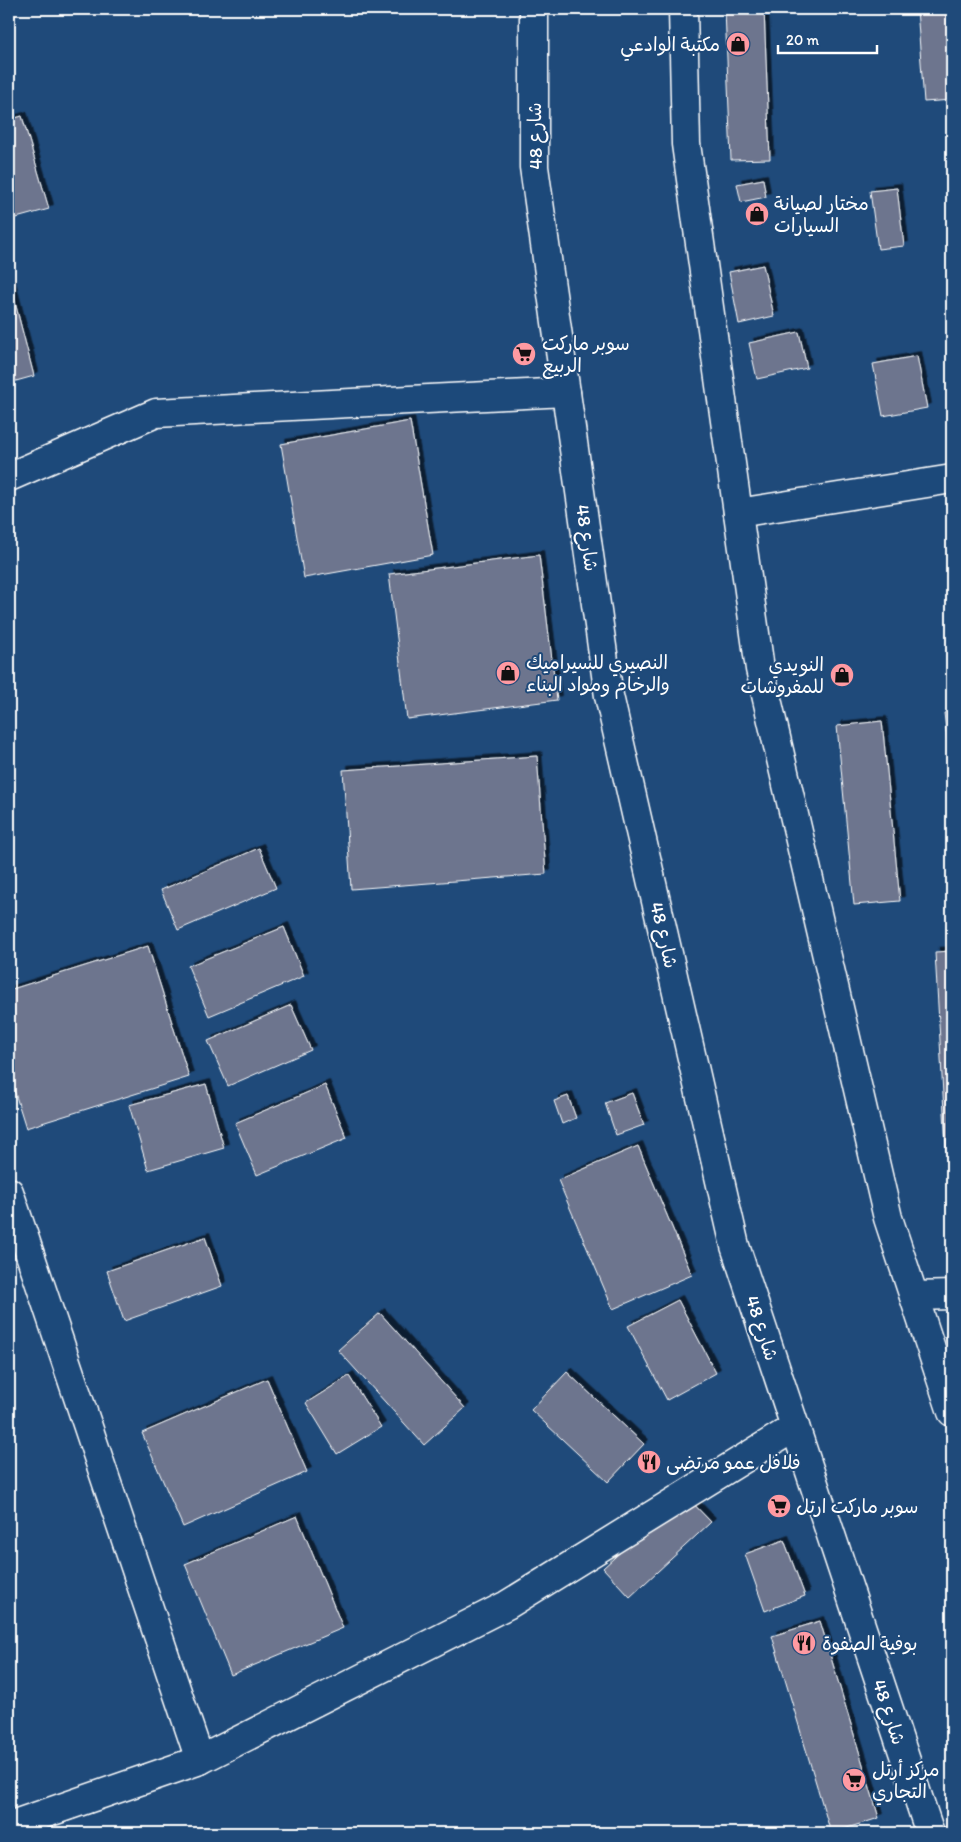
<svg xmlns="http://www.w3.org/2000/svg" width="961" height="1842" viewBox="0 0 961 1842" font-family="Itim,'Playpen Sans Arabic',sans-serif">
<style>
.building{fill:#6d758e;stroke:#fff;filter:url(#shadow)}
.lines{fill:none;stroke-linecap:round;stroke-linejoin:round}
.street-casing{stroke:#fff;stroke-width:31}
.secondary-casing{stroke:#fff;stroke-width:31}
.street{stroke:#1f4a7a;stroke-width:28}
.secondary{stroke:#1f4a7a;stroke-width:28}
.labels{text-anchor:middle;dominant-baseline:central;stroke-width:4;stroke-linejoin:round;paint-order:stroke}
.poi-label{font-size:19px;fill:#fff;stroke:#1f4a7a;text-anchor:start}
.street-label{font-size:19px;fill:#fff;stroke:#1f4a7a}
</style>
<defs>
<filter id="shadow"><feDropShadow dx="4.5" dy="-4.5" stdDeviation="0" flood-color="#0009"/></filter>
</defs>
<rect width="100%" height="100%" fill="#1f4a7a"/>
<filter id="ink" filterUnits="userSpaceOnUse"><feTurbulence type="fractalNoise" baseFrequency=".02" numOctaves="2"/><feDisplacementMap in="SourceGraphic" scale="10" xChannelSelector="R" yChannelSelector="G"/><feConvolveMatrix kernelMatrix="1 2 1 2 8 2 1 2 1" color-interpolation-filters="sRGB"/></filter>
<g filter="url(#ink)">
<g class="building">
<path d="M725 9H764L770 159 731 160Z"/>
<path d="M917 9H952V100L924 102Z"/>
<path d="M22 116 49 209 9 220V120Z"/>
<path d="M763 179 766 197 741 202 737 184Z"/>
<path d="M897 188 904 246 878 249 870 191Z"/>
<path d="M763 265 774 316 739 324 729 272Z"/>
<path d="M9 279 34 376 9 383Z"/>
<path d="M799 332 807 368 757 379 749 343Z"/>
<path d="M917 356 927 408 883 416 873 364Z"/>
<path d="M410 421 433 555 304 578 281 444Z"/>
<path d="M539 555 557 700 407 719 389 574Z"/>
<path d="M952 712V778L944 713Z"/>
<path d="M882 721 900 901 854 905 837 726Z"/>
<path d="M537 756 546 874 351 889 343 770Z"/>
<path d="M259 848 276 888 178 930 161 890Z"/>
<path d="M284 927 304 976 209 1016 188 966Z"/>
<path d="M148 946 189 1077 26 1128 9 1074V990Z"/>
<path d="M952 951V1182L948 1183 935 952Z"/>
<path d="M291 1005 311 1050 228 1086 208 1041Z"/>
<path d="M206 1084 224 1148 148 1170 129 1105Z"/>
<path d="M325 1085 347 1138 257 1175 235 1123Z"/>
<path d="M632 1093 644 1125 616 1135 605 1103Z"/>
<path d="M568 1096 576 1118 562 1124 554 1101Z"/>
<path d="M638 1146 692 1275 613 1309 558 1180Z"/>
<path d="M205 1237 222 1286 124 1321 107 1271Z"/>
<path d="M678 1300 716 1373 667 1400 628 1326Z"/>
<path d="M380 1313 465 1408 424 1445 338 1350Z"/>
<path d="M567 1372 644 1444 608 1482 531 1410Z"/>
<path d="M349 1376 381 1427 337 1454 306 1403Z"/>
<path d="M267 1379 307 1472 183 1527 142 1433Z"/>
<path d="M684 1494 711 1522 630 1597 603 1568Z"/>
<path d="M297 1516 343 1628 231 1675 185 1564Z"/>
<path d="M784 1540 805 1596 765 1611 745 1554Z"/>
<path d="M820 1621 879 1818 831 1833 772 1636Z"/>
</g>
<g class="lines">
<g class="street-casing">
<g id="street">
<path d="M9 477 156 413 566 392"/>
<path d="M738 513 952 479"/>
<path d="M9 1192 200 1760"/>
<path d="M914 1296 952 1295"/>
<path d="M9 1826 200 1760 507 1605 795 1427"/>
</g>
</g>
<g class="secondary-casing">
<g id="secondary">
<path d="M534 9V167L609 696 735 1246 930 1833"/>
<path d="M683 9 686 144 760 669 888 1218 952 1412"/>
</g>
</g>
<use href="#street" class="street"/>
<use href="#secondary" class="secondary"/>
</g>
</g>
<defs>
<g id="shop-disc" transform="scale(1.25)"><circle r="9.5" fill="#ff9aa2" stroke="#1f4a7a"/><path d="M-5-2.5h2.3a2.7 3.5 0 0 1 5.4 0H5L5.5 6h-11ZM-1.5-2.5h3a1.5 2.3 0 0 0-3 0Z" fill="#111"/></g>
<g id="supermarket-disc" transform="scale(1.25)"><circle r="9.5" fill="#ff9aa2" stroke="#1f4a7a"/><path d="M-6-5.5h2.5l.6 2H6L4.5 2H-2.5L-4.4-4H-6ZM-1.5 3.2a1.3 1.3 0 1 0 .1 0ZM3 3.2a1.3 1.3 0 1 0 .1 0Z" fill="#111"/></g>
<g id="restaurant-disc" transform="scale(1.25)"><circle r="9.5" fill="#ff9aa2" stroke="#1f4a7a"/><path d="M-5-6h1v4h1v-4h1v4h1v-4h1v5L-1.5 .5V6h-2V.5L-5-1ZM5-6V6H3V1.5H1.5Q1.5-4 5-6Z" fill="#111"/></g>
</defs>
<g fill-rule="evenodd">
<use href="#shop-disc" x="738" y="44"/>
<use href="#shop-disc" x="757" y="214"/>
<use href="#supermarket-disc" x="524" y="354"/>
<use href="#shop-disc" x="508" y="673"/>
<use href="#shop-disc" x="842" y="675"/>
<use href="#restaurant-disc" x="649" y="1462"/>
<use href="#supermarket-disc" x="779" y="1506"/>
<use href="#restaurant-disc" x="804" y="1643"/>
<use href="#supermarket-disc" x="854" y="1780"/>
</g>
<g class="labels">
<g class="poi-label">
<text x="720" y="44" text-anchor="end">مكتبة الوادعي</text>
<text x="774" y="203">مختار لصيانة<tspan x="774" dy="22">السيارات</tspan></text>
<text x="542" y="343">سوبر ماركت<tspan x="542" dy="22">الربيع</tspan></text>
<text x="526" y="662">النصيري للسيراميك<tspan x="526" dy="22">والرخام ومواد البناء</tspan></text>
<text x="824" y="664" text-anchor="end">النويدي<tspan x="824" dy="22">للمفروشات</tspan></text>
<text x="666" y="1462">فلافل عمو مرتضى</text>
<text x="796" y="1506">سوبر ماركت ارتل</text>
<text x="822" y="1643">بوفية الصفوة</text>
<text x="872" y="1769">مركز أرتل<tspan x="872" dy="22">التجاري</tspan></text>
</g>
<g class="street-label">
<text transform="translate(535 136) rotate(-91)">شارع 48</text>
<text transform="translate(587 538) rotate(82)">شارع 48</text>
<text transform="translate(664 935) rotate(77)">شارع 48</text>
<text transform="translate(762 1328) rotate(72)">شارع 48</text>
<text transform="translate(889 1712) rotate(72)">شارع 48</text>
</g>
</g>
<rect width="961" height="1842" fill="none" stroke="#1f4a7a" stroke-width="30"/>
<rect x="15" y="15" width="931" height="1812" fill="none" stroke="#fff" stroke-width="2" filter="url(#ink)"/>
<path d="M778 45v8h99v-8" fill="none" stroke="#ffffff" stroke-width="2.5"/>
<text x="786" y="45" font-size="15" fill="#ffffff" stroke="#1f4a7a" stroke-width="4" paint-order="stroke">20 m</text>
</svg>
